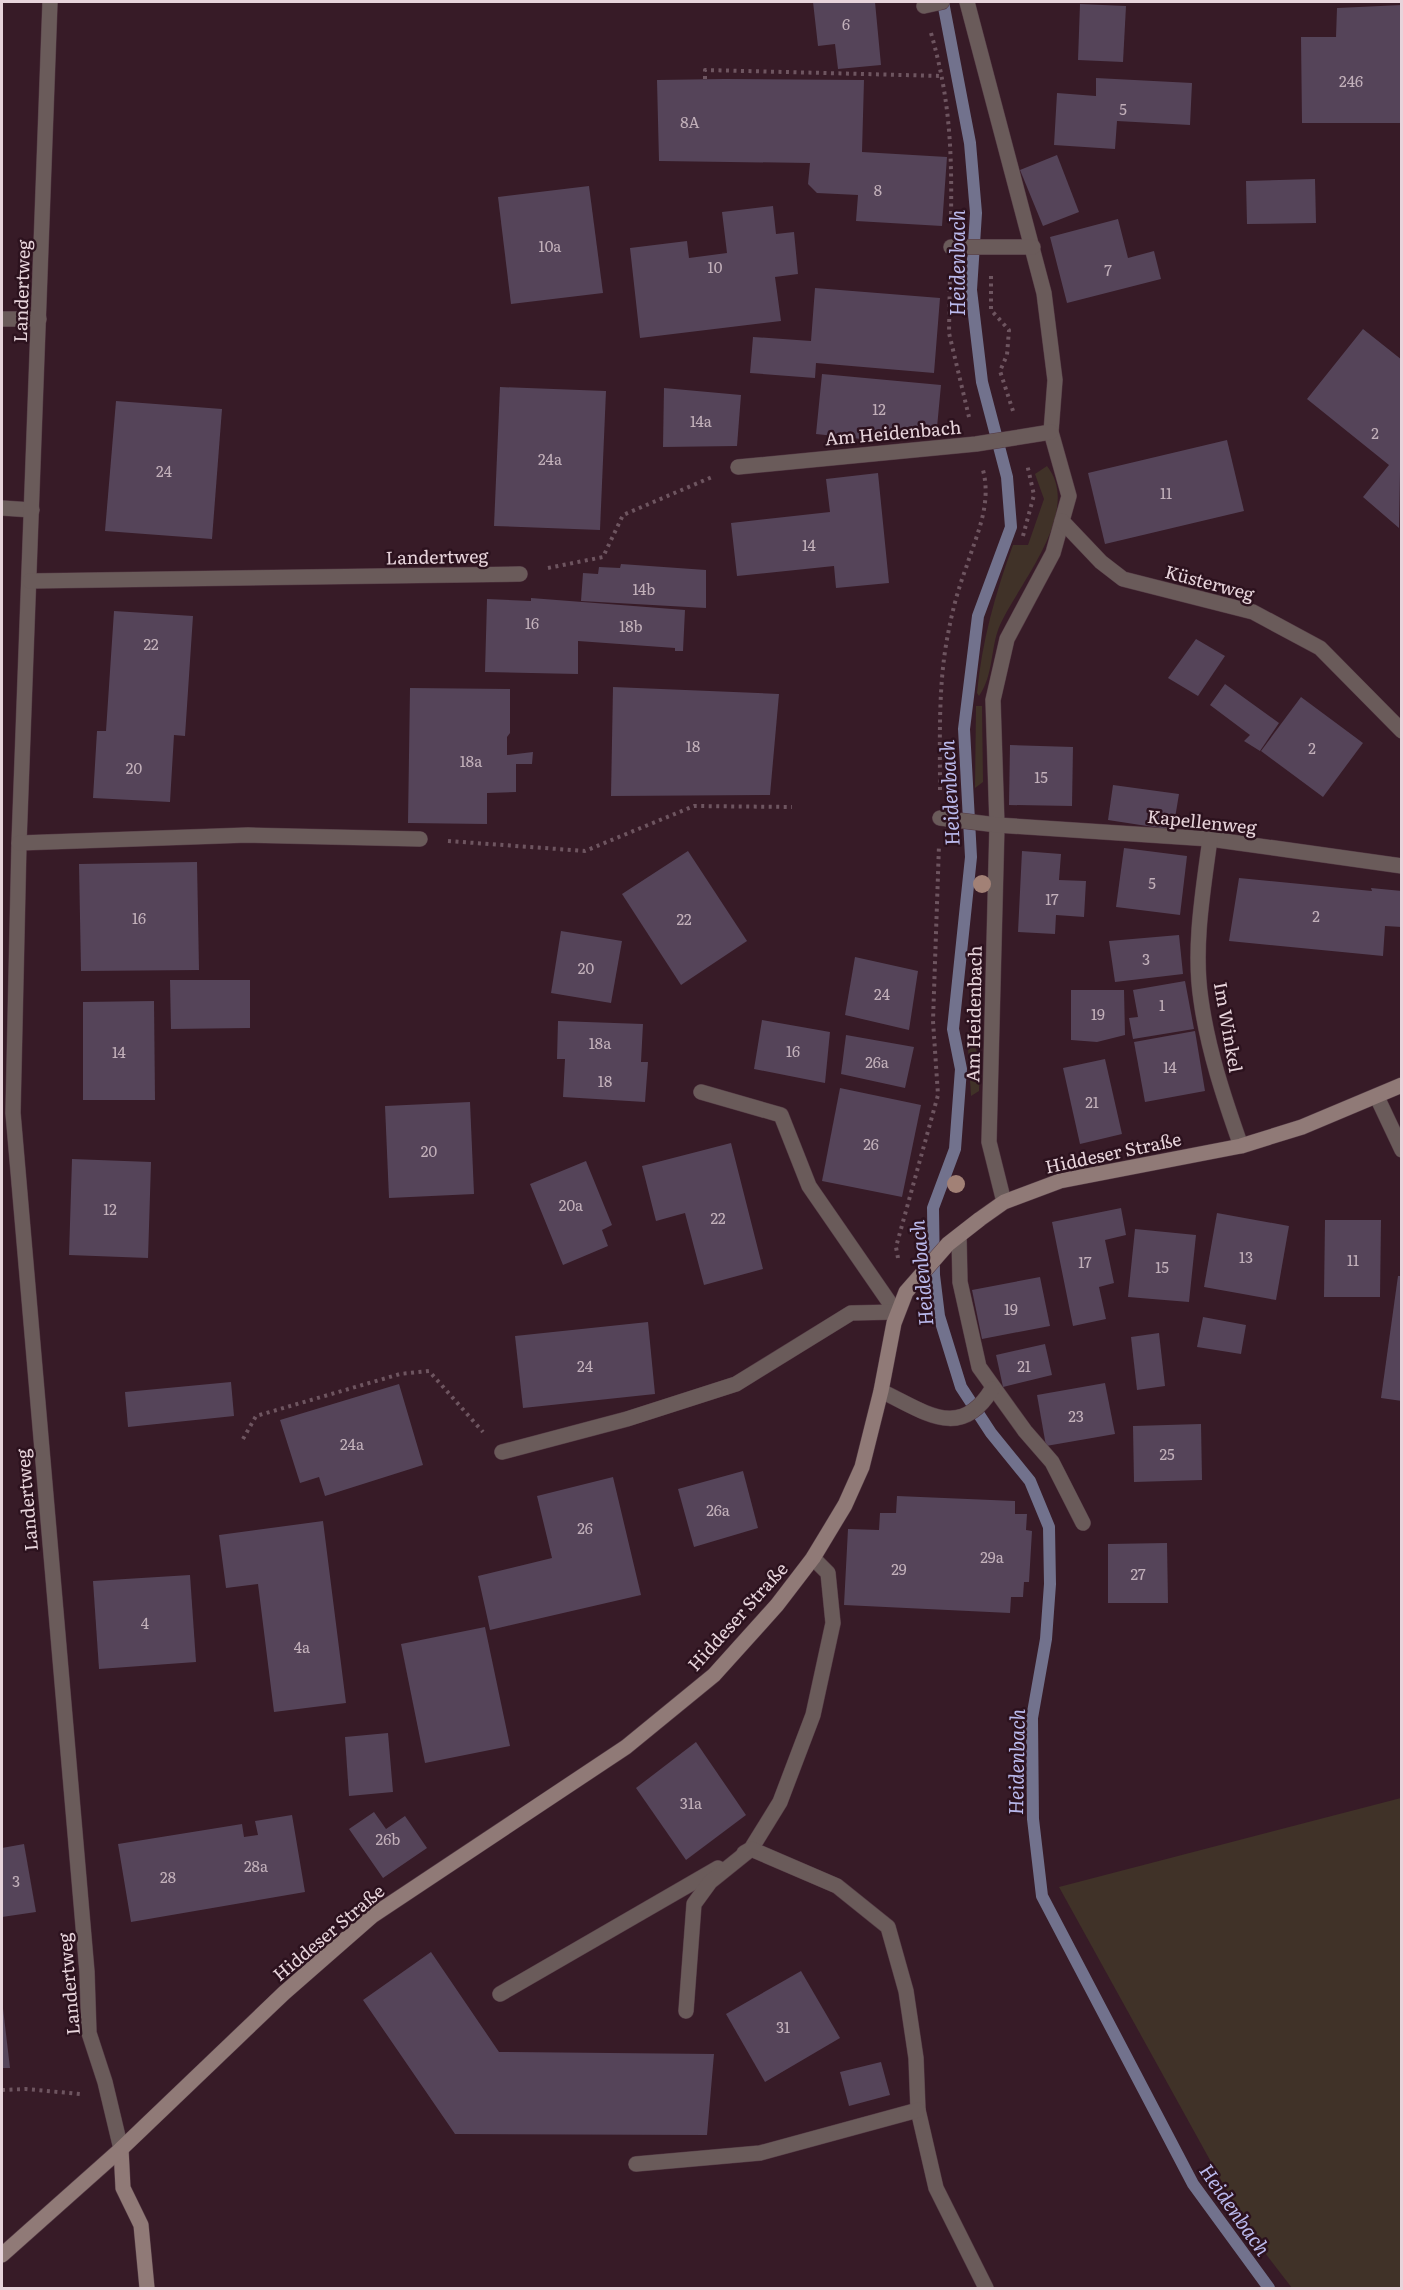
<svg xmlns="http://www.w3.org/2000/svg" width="1403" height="2290" viewBox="0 0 1403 2290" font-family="Literata,serif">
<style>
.grass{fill:#403228}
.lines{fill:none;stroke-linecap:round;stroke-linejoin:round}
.stream{stroke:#72728d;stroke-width:12}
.building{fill:#554459}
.lane-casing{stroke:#533944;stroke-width:16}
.street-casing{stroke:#533944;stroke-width:16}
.secondary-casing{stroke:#533944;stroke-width:16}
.path{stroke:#6e5560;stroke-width:4;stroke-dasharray:3 4.5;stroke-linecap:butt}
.lane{stroke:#6a5b5a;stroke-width:15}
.street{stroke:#6a5b5a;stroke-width:15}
.secondary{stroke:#907a77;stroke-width:15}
.tree{fill:#a28176}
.labels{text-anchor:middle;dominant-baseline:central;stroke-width:5;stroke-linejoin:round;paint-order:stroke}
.number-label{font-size:15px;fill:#c2b0ba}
.street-label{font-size:18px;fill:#e7d4db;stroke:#2c121e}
.water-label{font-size:20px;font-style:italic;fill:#bab9ec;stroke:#2c121e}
</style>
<rect width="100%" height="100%" fill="#371b27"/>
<g class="grass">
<path d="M1047 466C1083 511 1019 583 1000 625 990 648 994 675 979 696L977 693C982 641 995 594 1013 545H1028L1044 499 1035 474Z"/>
<path d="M976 706H982L983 782 975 788Z"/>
<path d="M971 1031 980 1064 979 1091 971 1096 967 1032Z"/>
<path d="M1401 1798V2288H1292L1252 2236 1059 1887Z"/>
</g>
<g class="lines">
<path class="stream" d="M943 2 970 143 976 213 971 290 982 382 1007 477 1011 527 978 616 964 729 971 857 953 1029 961 1069 955 1149 933 1208 934 1275 939 1316 961 1387 991 1433 1030 1481 1049 1527 1050 1584 1046 1639 1032 1718 1033 1819 1042 1896 1193 2184 1269 2288"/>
</g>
<g class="building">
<path d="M813 2H875L881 65 838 69 835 44 818 46Z"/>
<path d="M1080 4 1126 6 1123 62 1078 60Z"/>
<path d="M1402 5V123H1302L1301 37H1336L1337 8Z"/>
<path d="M1096 78 1192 83 1190 125 1117 121 1115 149 1054 145 1057 93 1096 96Z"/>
<path d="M724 79 864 80 862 152 947 157 942 226 856 221 858 195 817 193 808 184 810 163 659 161 657 80Z"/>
<path d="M1057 155 1079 212 1043 226 1020 170Z"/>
<path d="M1315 179 1316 223 1247 224 1246 181Z"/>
<path d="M589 186 603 293 511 304 498 197Z"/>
<path d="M773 206 776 234 794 232 798 274 775 277 781 321 640 338 630 248 687 241 689 258 727 253 722 212Z"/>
<path d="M1118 219 1128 258 1154 251 1161 279 1067 303 1050 237Z"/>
<path d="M815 288 940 298 934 373 816 363 815 378 750 373 753 337 811 341Z"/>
<path d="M1363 329 1402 360 1399 528 1363 497 1389 465 1307 399Z"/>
<path d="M822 374 941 385 936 438 871 432V440L816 434Z"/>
<path d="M500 387 606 391 600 530 494 526Z"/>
<path d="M664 388 741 395 737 446 663 447Z"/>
<path d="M116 401 222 409 212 539 105 531Z"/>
<path d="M1227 440 1244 511 1105 544 1088 473Z"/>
<path d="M878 473 889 583 836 588 834 566 737 576 731 523 830 512 826 479Z"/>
<path d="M621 564 706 570V608L581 601 583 573 598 574 599 567 620 568Z"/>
<path d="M531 598 685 610 683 651H675V648L578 641V674L485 672 487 599 531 601Z"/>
<path d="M114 611 193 616 185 736 174 735 170 802 93 798 97 731H106Z"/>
<path d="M1196 639 1225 656 1198 696 1168 678Z"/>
<path d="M1225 684 1279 723 1260 751 1244 741 1250 735 1210 705Z"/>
<path d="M613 687 779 694 770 795 611 796Z"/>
<path d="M410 688 510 689V733L507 737V755L533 752 532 764H516V792L487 793V824L408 823Z"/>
<path d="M1301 697 1363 743 1323 797 1261 751Z"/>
<path d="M1010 745 1073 747 1072 806 1009 805Z"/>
<path d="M1113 785 1179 794 1173 830 1108 820Z"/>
<path d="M1124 848 1187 856 1180 915 1116 907Z"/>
<path d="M688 851 747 941 681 985 622 894Z"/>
<path d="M1022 851 1061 854 1059 880 1086 881 1084 917 1056 915 1055 934 1018 932Z"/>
<path d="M197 862 199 970 81 971 79 864Z"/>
<path d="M1239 878 1372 891 1371 888 1402 891V927L1385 926 1383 956 1229 941Z"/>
<path d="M561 931 622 941 611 1003 551 993Z"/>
<path d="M1179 935 1183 974 1115 982 1109 941Z"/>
<path d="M855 957 918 971 909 1030 845 1015Z"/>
<path d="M170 980H250V1028L171 1029Z"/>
<path d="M1185 981 1194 1029 1133 1039 1129 1018 1138 1017 1133 990Z"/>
<path d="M1071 990H1124L1125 1035 1097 1042 1071 1040Z"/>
<path d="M154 1001 155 1100H83V1002Z"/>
<path d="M762 1020 830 1032 825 1083 754 1069Z"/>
<path d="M558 1021 643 1024 641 1062H648L645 1102 563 1097 565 1059H557Z"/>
<path d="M1195 1031 1205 1091 1145 1102 1134 1042Z"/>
<path d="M846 1035 914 1047 905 1088 841 1074Z"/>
<path d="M1105 1059 1122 1134 1080 1144 1063 1068Z"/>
<path d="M840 1088 921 1105 902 1197 822 1181Z"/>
<path d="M470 1102 474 1194 389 1198 385 1106Z"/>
<path d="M731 1143 763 1269 704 1285 685 1213 656 1221 642 1166Z"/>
<path d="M72 1159 151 1162 148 1258 69 1255Z"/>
<path d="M586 1161 612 1225 602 1230 608 1246 563 1265 530 1184Z"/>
<path d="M1121 1208 1126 1235 1105 1240 1114 1283 1099 1287 1106 1319 1073 1326 1052 1222Z"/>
<path d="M1217 1213 1289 1226 1276 1300 1204 1287Z"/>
<path d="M1325 1220H1381L1380 1297H1324Z"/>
<path d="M1135 1229 1196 1235 1189 1302 1128 1297Z"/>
<path d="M1398 1276H1402V1401L1381 1398Z"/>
<path d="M1040 1277 1050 1326 982 1339 972 1290Z"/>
<path d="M1203 1317 1246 1325 1241 1354 1197 1347Z"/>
<path d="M648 1322 655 1394 523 1408 515 1336Z"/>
<path d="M1159 1333 1165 1386 1137 1390 1131 1337Z"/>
<path d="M1045 1344 1052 1375 1003 1387 996 1355Z"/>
<path d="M231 1382 234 1416 128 1427 125 1392Z"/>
<path d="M1105 1383 1115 1434 1046 1446 1037 1395Z"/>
<path d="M399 1384 423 1465 325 1496 319 1477 300 1483 280 1420Z"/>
<path d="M1201 1424 1202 1480 1134 1482 1133 1426Z"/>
<path d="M743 1471 758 1528 694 1547 678 1489Z"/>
<path d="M613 1477 641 1595 490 1630 478 1576 552 1558 537 1496Z"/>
<path d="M897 1496 1015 1501V1514H1027L1026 1530 1032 1531 1029 1582H1024L1023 1597H1011L1010 1613 844 1605 848 1529 879 1530 880 1513H896Z"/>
<path d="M323 1521 346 1703 274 1712 258 1584 226 1588 219 1535Z"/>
<path d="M1167 1543 1168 1603H1108V1544Z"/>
<path d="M190 1575 196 1662 99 1669 93 1581Z"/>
<path d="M485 1627 510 1746 425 1763 401 1644Z"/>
<path d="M388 1733 393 1792 349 1796 345 1737Z"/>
<path d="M696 1742 746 1815 686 1860 636 1788Z"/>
<path d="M374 1812 386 1829 405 1816 427 1848 383 1878 349 1829Z"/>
<path d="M292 1815 305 1892 131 1922 118 1844 242 1824 244 1837 258 1835 255 1821Z"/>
<path d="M24 1844 36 1912 2 1917V1848Z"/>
<path d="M431 1952 499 2052 714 2054 707 2135 455 2134 363 2000Z"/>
<path d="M801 1971 840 2038 765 2082 726 2014Z"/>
<path d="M2 2000 10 2068H2Z"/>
<path d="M881 2062 890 2095 849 2106 840 2072Z"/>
</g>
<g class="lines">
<g class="lane-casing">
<g id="lane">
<path d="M2 319H39"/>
<path d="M2 508 32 510"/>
<path d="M701 1092 781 1115 809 1186 896 1312"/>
<path d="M959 1236 960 1282 979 1367 1025 1431 1052 1462 1083 1523"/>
<path d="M881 1391C924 1411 960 1442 992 1389"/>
<path d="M502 1452 627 1419 736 1384 851 1313 896 1312"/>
<path d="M744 1853 751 1849 780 1802 813 1715 833 1623 828 1573 813 1558"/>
<path d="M500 1994 718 1868"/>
<path d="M686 2011 694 1904 710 1882 751 1849 837 1886 888 1927 906 1991 916 2058 918 2110 936 2188 986 2288"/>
<path d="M636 2164 760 2153 918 2110"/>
</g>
</g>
<g class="street-casing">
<g id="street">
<path d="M50 2 19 843 13 1113 87 1972 89 2033 105 2082 121 2149"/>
<path d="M967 2 1044 293 1055 380 1051 432 1069 496 1053 553 1007 639 993 700 997 825 989 1142 1004 1202"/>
<path d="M924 6 942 2"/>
<path d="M951 247H1033"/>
<path d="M738 467 976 444 1051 432"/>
<path d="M1062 521 1101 562 1123 579 1253 612 1320 648 1402 731"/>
<path d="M30 581 520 574"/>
<path d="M940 818 997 825 1210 839 1402 866"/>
<path d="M1210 839C1203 891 1193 948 1201 1000 1208 1050 1224 1098 1241 1146"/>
<path d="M19 843 248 835 420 839"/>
<path d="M1377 1097 1402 1150"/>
</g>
</g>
<g class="secondary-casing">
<g id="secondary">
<path d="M121 2149 123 2188 141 2225 147 2288"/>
<path d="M2 2255 121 2149 284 1993 372 1916 626 1747 714 1675 777 1605 813 1558 845 1505 862 1467 881 1391 894 1323 906 1292 948 1244 980 1219 1004 1202 1060 1181 1241 1146 1302 1127 1402 1085"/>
</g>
</g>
<g class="path">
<path d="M931 33C950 99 952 150 951 218"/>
<path d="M705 79V70L943 76"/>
<path d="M950 274 949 333 969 417"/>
<path d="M991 276V310L1009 330 1007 355 1000 371 1013 411"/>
<path d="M1023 536 1034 495 1027 464"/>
<path d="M548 568 603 557 623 515 712 477"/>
<path d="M940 790C940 739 938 684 948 634 952 612 958 589 966 568 976 536 992 505 983 470"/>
<path d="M448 841 585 851 694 806 792 807"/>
<path d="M898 1258 896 1247 938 1095 933 1021 939 845"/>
<path d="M243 1439 256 1416 400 1374 429 1371 483 1432"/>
<path d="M2 2090 26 2089 80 2094"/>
</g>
<use href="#lane" class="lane"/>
<use href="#street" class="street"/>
<use href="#secondary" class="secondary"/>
</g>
<g class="tree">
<circle cx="982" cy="884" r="9"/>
<circle cx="956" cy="1184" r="9"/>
</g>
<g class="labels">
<g class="number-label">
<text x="846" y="23">6</text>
<text x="1351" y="80">246</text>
<text x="1123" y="108">5</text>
<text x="690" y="121">8A</text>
<text x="878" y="189">8</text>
<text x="550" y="245">10a</text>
<text x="715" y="266">10</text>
<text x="1108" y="269">7</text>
<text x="879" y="408">12</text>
<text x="701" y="420">14a</text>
<text x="1375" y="432">2</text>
<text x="550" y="458">24a</text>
<text x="164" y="470">24</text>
<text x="1166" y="492">11</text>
<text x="809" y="544">14</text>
<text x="644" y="588">14b</text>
<text x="532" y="622">16</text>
<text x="631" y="625">18b</text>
<text x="151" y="643">22</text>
<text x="693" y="745">18</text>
<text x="1312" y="747">2</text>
<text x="471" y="760">18a</text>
<text x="134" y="767">20</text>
<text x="1041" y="776">15</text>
<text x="1152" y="882">5</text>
<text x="1052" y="898">17</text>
<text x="1316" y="915">2</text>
<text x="139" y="917">16</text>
<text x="684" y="918">22</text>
<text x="1146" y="958">3</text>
<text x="586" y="967">20</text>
<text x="882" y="993">24</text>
<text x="1162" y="1004">1</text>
<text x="1098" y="1013">19</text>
<text x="600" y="1042">18a</text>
<text x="793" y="1050">16</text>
<text x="119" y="1051">14</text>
<text x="877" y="1061">26a</text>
<text x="1170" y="1066">14</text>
<text x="605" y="1080">18</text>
<text x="1092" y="1101">21</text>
<text x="871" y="1143">26</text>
<text x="429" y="1150">20</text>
<text x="571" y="1204">20a</text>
<text x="110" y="1208">12</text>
<text x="718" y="1217">22</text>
<text x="1246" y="1256">13</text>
<text x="1353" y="1259">11</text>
<text x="1085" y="1261">17</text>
<text x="1162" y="1266">15</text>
<text x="1011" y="1308">19</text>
<text x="585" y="1365">24</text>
<text x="1024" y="1365">21</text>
<text x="1076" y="1415">23</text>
<text x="352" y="1443">24a</text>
<text x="1167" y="1453">25</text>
<text x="718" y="1509">26a</text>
<text x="585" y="1527">26</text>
<text x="992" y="1556">29a</text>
<text x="899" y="1568">29</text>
<text x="1138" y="1573">27</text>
<text x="145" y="1622">4</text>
<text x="302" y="1646">4a</text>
<text x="691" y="1802">31a</text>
<text x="388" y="1838">26b</text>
<text x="256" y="1865">28a</text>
<text x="168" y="1876">28</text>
<text x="16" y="1880">3</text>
<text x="783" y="2026">31</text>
</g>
<g class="street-label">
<text transform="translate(21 291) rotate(-88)">Landertweg</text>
<text transform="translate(893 432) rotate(-5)">Am Heidenbach</text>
<text transform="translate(437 556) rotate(-1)">Landertweg</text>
<text transform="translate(1210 582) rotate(15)">Küsterweg</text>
<text transform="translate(1202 821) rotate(6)">Kapellenweg</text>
<text transform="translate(973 1014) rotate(-89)">Am Heidenbach</text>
<text transform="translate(1229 1027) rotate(80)">Im Winkel</text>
<text transform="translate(1113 1152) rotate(-12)">Hiddeser Straße</text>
<text transform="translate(26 1500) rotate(-95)">Landertweg</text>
<text transform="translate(737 1616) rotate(-48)">Hiddeser Straße</text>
<text transform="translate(328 1932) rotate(-40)">Hiddeser Straße</text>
<text transform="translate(68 1984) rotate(-95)">Landertweg</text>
</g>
<g class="water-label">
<text transform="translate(956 263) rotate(-90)">Heidenbach</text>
<text transform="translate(948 793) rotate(-93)">Heidenbach</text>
<text transform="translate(920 1273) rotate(-95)">Heidenbach</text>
<text transform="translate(1015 1762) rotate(-89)">Heidenbach</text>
<text transform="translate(1236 2209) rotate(55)">Heidenbach</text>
</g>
</g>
<rect width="1403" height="2290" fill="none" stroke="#e7d4db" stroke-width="6"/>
</svg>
